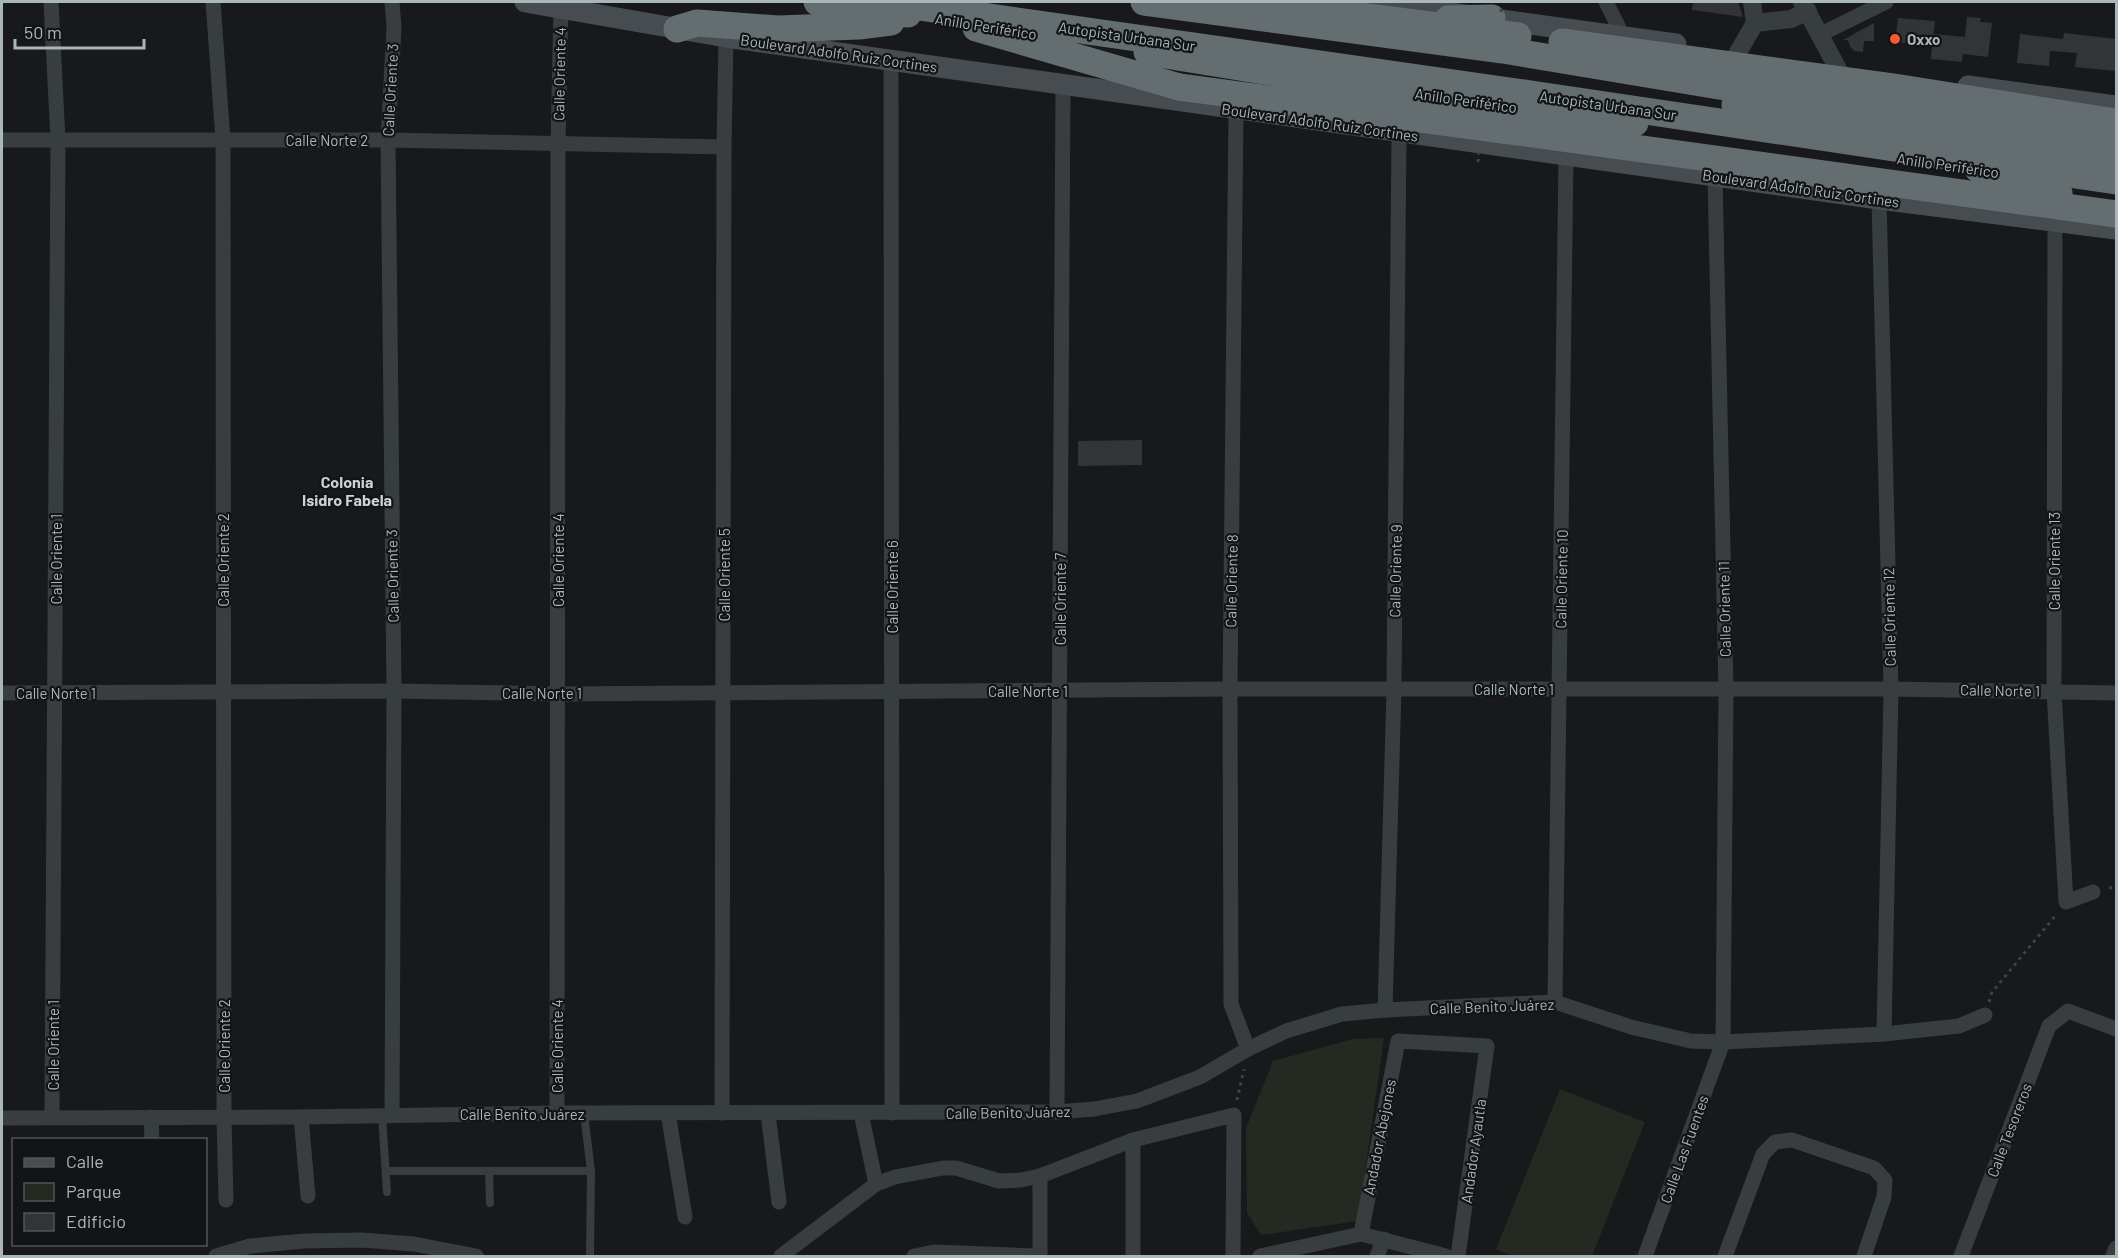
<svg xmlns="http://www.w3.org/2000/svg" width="2118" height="1258" viewBox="0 0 2118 1258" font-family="Barlow,sans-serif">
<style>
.green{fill:#242a21}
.building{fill:#333436}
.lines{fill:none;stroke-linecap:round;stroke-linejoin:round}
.path{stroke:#3e4446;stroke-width:3;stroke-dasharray:3 4.5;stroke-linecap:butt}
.service{stroke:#383d3f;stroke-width:8}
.minor{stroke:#383d3f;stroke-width:15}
.tertiary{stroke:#383d3f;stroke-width:18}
.secondary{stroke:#464c4f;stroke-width:21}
.motorway{stroke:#646d70;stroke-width:27}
.path-bridge{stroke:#3e4446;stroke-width:3;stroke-dasharray:3 4.5;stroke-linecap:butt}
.motorway-bridge{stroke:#646d70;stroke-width:27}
.poi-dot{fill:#f95a31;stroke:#131415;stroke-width:2}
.labels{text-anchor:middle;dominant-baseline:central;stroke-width:4.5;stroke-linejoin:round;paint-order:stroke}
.street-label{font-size:15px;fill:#a9b6ba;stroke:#131415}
.poi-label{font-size:15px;font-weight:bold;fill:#a9b6ba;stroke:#131415;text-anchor:start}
.neighbourhood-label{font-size:16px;font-weight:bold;fill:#cbd3d6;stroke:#131415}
</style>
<rect width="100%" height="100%" fill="#18191a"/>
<g class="green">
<path d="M1384 1038 1358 1221 1261 1235 1247 1213 1246 1128 1273 1061 1353 1039Z"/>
<path d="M1560 1089 1645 1122 1592 1256H1513L1496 1249Z"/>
</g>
<g class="building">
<path d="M1693 2H1738L1743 17 1692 10Z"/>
<path d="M1967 17 1981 18 1980 22 1992 23 1988 57 1963 54 1962 62 1931 59 1933 34 1965 37Z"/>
<path d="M1898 18 1935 21 1932 45 1895 42Z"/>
<path d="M1874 23V41H1864L1863 52 1854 51 1850 46 1848 40H1843Z"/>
<path d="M2064 33 2116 39V71L2075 67 2077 53 2050 51 2049 66 2017 63 2020 34 2063 39Z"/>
<path d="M1142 440V465L1078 466V441Z"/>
</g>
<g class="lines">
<g class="path">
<path d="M2109 888 2116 887"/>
<path d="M1989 1002 1992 992 2056 915"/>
<path d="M1237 1100 1244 1069"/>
</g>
<g class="service">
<path d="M584 1113 591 1171 590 1256"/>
<path d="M382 1115 387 1192"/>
<path d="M386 1171H591"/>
<path d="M489 1172 490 1203"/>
</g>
<g class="minor">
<path d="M51 2 58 140 52 1117"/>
<path d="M213 2 223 140 224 1118 226 1200"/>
<path d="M392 2 394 27 388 140 394 691 392 1115"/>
<path d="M1606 2 1623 36"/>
<path d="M1821 34 1886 2"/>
<path d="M891 61 892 1113"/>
<path d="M1236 110 1230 689 1231 1004 1248 1049"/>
<path d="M2 140H388L724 147"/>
<path d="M1879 199 1891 689 1884 1034"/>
<path d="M2055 220 2054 691 2066 902 2093 892"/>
<path d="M2 693 394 691 558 694 1230 689H1891L2116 693"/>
<path d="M1555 1002 1566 156"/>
<path d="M1385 1010 1394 689 1399 133"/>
<path d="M1057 1112 1063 85"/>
<path d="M557 1113 558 145 561 7"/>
<path d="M668 1113 685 1217"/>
<path d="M722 1113 724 147 726 37"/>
<path d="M861 1113 876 1184"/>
<path d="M768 1114 779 1202"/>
<path d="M151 1117 152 1140"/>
<path d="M301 1117 308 1196"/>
<path d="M2 1118 301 1117 557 1113 1057 1112 1094 1109 1137 1101 1200 1077 1248 1049 1286 1031 1342 1014 1385 1010 1555 1002 1631 1027 1691 1041 1723 1042 1884 1034 1959 1026 1985 1015"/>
<path d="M1040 1176V1256"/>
<path d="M1361 1234 1398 1041 1487 1046 1458 1256"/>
<path d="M216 1256 250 1246 305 1241 361 1240 414 1244 476 1256"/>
<path d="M781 1256 876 1184 895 1177 943 1168H956L999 1181 1021 1180 1040 1176 1133 1140 1234 1115 1233 1256"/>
<path d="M914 1256 934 1252 1037 1256"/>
<path d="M1133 1256V1140"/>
<path d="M1260 1256 1361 1234 1446 1256"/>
<path d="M1377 1256 1384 1239"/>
<path d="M1645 1256 1723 1042 1726 690 1715 176"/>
<path d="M1725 1256 1763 1154 1775 1142 1792 1140 1874 1168 1885 1180 1884 1197 1864 1256"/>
<path d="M1961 1256 2049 1026 2068 1011 2116 1029"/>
<path d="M2113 1256 2116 1248"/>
</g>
<g class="tertiary">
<path d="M1802 2 1838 69"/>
<path d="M1755 23 1791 19 1808 11"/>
<path d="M1737 54 1755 23 1752 2"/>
</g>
<g class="secondary">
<path d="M525 2 726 37 1879 199 2116 229"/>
<path d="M1370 2 1676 44"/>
<path d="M1968 86 2116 106"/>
</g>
<g class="motorway">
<path d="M817 2 908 14"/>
<path d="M1144 2 1503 50 1779 96 2116 144"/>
<path d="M1448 19 1492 18"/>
<path d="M677 29 697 23 778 29 859 26 891 22"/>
<path d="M1562 42 1893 87 2116 122"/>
<path d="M1147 52 1331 82 1635 123"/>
<path d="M1179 87 1458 124"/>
<path d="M1503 130 2116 214"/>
<path d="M1978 169 2059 193"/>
</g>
<g class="path-bridge">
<path d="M1501 12 1502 5"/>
<path d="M1478 162 1479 149"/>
</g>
<g class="motorway-bridge">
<path d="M884 2 1538 95 2116 181"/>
<path d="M1249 2 1518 36"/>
<path d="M976 28 1179 87"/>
<path d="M1735 105 2116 160"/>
<path d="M1458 124 1503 130"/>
</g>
</g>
<circle class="poi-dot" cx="1895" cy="39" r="6"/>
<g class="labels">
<g class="street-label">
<text transform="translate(986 26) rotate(9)">Anillo Periférico</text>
<text transform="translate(1127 36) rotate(8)">Autopista Urbana Sur</text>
<text transform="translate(839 53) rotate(8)">Boulevard Adolfo Ruiz Cortines</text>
<text transform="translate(559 74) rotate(-89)">Calle Oriente 4</text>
<text transform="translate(390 90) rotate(-87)">Calle Oriente 3</text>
<text transform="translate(1466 100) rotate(8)">Anillo Periférico</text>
<text transform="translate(1608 105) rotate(8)">Autopista Urbana Sur</text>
<text transform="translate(1320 122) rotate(8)">Boulevard Adolfo Ruiz Cortines</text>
<text x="327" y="140">Calle Norte 2</text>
<text transform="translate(1948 165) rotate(8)">Anillo Periférico</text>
<text transform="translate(1801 188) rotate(8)">Boulevard Adolfo Ruiz Cortines</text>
<text transform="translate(56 559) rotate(-90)">Calle Oriente 1</text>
<text transform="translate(223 560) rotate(-90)">Calle Oriente 2</text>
<text transform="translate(558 560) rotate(-90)">Calle Oriente 4</text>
<text transform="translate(2054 561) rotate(-90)">Calle Oriente 13</text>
<text transform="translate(1395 571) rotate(-89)">Calle Oriente 9</text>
<text transform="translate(724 575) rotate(-90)">Calle Oriente 5</text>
<text transform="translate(392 576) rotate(-91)">Calle Oriente 3</text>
<text transform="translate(1561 579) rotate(-89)">Calle Oriente 10</text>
<text transform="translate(1231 581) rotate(-89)">Calle Oriente 8</text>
<text transform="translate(892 587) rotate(-90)">Calle Oriente 6</text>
<text transform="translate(1060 599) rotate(-90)">Calle Oriente 7</text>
<text transform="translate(1724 609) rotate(-91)">Calle Oriente 11</text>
<text transform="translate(1889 617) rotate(-91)">Calle Oriente 12</text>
<text x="1514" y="689">Calle Norte 1</text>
<text transform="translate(2000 690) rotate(1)">Calle Norte 1</text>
<text x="1028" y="691">Calle Norte 1</text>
<text x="56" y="693">Calle Norte 1</text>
<text x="542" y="693">Calle Norte 1</text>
<text transform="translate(1492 1006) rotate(-2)">Calle Benito Juárez</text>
<text transform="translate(53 1045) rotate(-90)">Calle Oriente 1</text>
<text transform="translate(224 1046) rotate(-90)">Calle Oriente 2</text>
<text transform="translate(557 1046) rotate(-90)">Calle Oriente 4</text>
<text transform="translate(1008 1112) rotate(-1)">Calle Benito Juárez</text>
<text x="522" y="1114">Calle Benito Juárez</text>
<text transform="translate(2009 1130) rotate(-69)">Calle Tesoreros</text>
<text transform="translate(1379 1137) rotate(-79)">Andador Abejones</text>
<text transform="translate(1684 1149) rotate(-70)">Calle Las Fuentes</text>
<text transform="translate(1473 1151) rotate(-82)">Andador Ayautla</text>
</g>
<g class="poi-label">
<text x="1907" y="39">Oxxo</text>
</g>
<g class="neighbourhood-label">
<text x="347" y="481">Colonia<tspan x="347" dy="18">Isidro Fabela</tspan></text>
</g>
</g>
<rect width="2118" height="1258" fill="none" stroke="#a9b6ba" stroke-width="6"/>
<rect x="12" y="1138" width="195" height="108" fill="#131415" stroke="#4f5557" stroke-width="1.5"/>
<rect x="24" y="1158" width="30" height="9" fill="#464c4f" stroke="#4f5557" stroke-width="1.5"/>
<text x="66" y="1168" font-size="18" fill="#a9b6ba">Calle</text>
<rect x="24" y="1183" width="30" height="18" fill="#242a21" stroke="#4f5557" stroke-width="1.5"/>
<text x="66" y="1198" font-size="18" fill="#a9b6ba">Parque</text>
<rect x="24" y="1213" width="30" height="18" fill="#333436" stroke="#4f5557" stroke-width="1.5"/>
<text x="66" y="1228" font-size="18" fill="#a9b6ba">Edificio</text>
<path d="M15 39v9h129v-9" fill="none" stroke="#a9b6ba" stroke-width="3"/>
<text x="24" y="39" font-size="18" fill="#a9b6ba" stroke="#131415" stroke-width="4.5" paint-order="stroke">50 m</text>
</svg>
